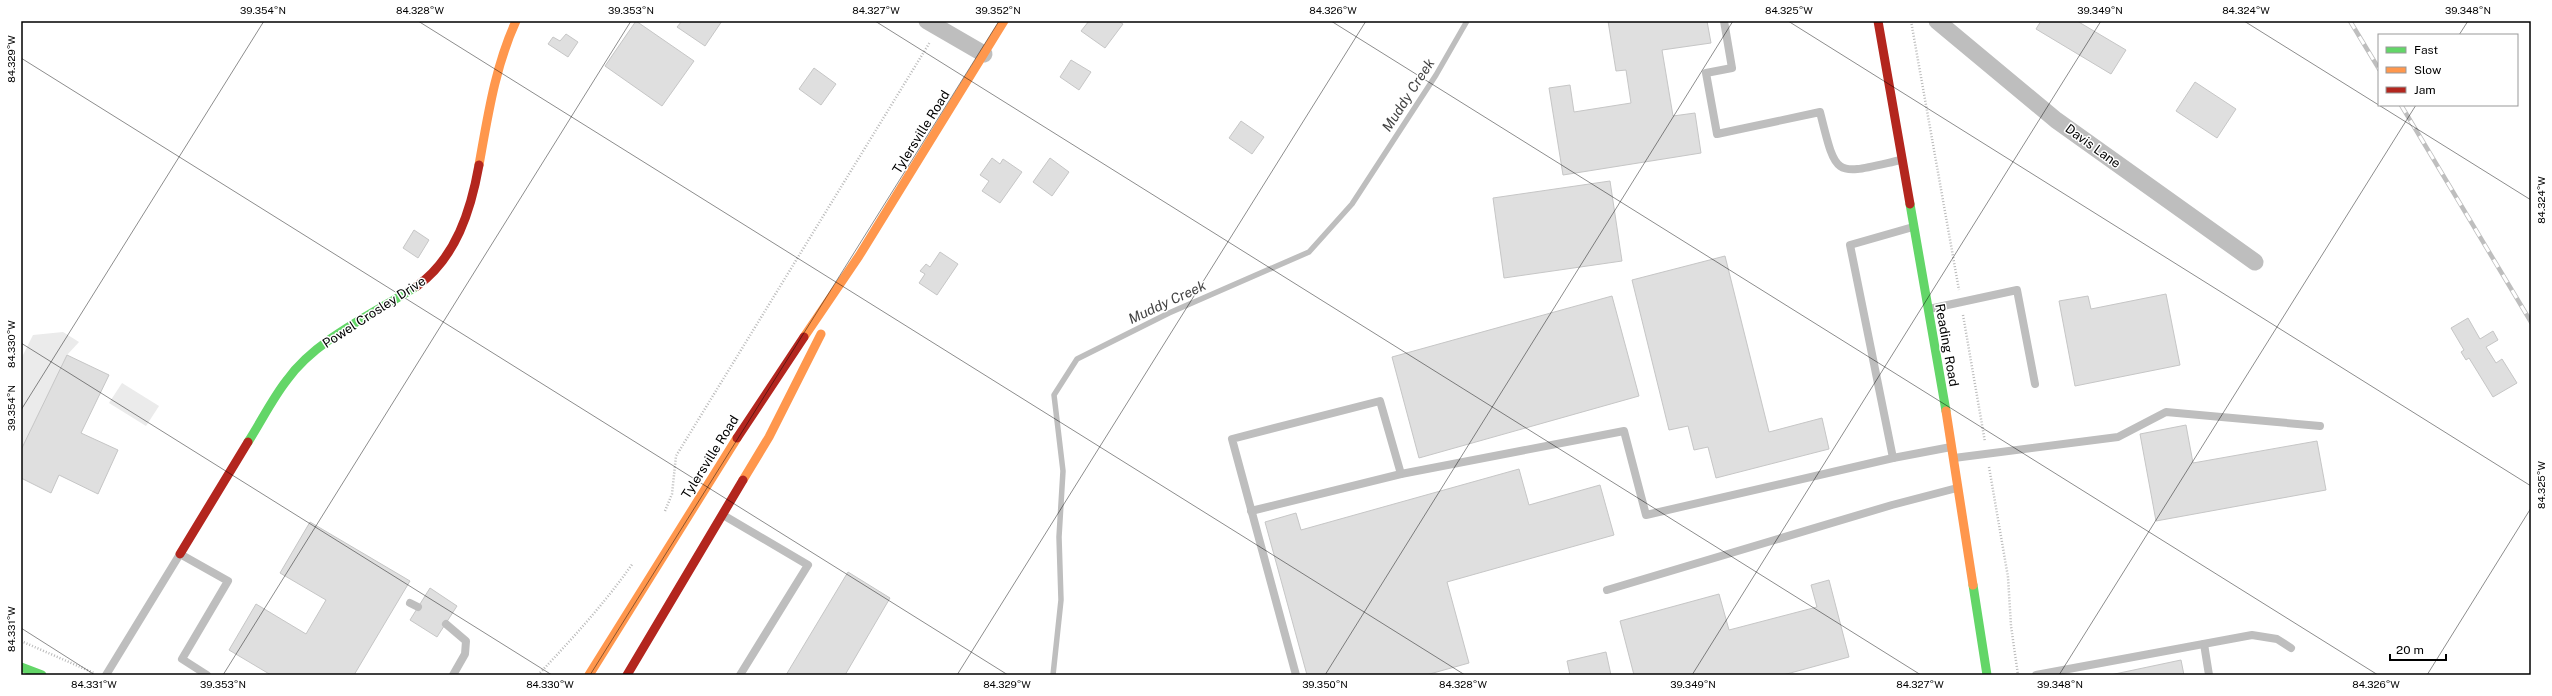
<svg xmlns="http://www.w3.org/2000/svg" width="2552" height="696" viewBox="0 0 2552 696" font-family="'Public Sans',sans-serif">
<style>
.green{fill:#ebebeb}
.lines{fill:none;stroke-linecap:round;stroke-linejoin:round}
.stream{stroke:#bebebe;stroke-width:5.5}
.building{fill:#dfdfdf;stroke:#c6c6c6}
.path{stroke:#b9b9b9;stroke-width:2.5;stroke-dasharray:1 2;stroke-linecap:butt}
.lane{stroke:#bebebe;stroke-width:8}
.street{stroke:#bebebe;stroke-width:17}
.fast{stroke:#63d668;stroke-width:9}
.slow{stroke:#ff974d;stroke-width:9}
.jam{stroke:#b3261e;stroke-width:9}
.rail-casing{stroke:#bebebe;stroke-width:4.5}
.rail{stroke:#fff;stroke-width:3;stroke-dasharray:9;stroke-linecap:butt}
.ticks{fill:none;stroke:#000;stroke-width:1;stroke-opacity:0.45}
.labels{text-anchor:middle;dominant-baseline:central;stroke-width:3;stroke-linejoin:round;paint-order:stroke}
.street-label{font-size:13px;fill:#000;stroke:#fff}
.water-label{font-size:14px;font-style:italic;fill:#434343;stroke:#fff}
.neatline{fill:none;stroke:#000;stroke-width:1.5}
.ticks-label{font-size:10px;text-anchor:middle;fill:#000}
</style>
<rect width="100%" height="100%" fill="#fff"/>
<g class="green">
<path d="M63 332 79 342 67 355 21 450V359L33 335Z"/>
<path d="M122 383 159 406 146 426 109 403Z"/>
</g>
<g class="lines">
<path class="stream" d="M1053 675 1061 600 1059 537 1063 471 1054 395 1077 359 1169 313 1309 252 1352 204 1436 75 1467 21"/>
</g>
<g class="building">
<path d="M636 21 694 61 662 106 605 66Z"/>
<path d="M682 21H722L705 46 677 27Z"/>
<path d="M1089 21H1118L1123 24 1105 48 1081 31Z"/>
<path d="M1608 21H1707L1711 43 1662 50 1673 116 1695 113 1701 153 1563 175 1549 88 1570 85 1574 112 1631 103 1626 70 1616 71Z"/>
<path d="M2041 21H2077L2126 50 2111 74 2036 29Z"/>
<path d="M566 34 578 42 568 57 548 44 553 37 560 41Z"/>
<path d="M1071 60 1091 72 1079 90 1060 77Z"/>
<path d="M814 68 836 84 821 105 799 89Z"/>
<path d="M2195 82 2236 109 2217 138 2176 111Z"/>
<path d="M1241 121 1264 137 1252 154 1229 138Z"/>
<path d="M992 158 1000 164 1003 159 1022 172 1000 203 982 191 989 181 980 175Z"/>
<path d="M1050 158 1069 172 1052 196 1033 182Z"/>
<path d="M1610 181 1622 261 1504 278 1493 198Z"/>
<path d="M414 230 429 240 418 258 403 248Z"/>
<path d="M940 252 958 264 937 295 919 283 925 274 920 271 926 264 930 267Z"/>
<path d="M1725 256 1769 432 1822 418 1829 449 1716 478 1708 447 1694 450 1688 426 1669 430 1632 280Z"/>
<path d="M2166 294 2180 365 2075 386 2059 301 2088 296 2091 309Z"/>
<path d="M1612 296 1639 396 1419 458 1392 357Z"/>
<path d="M2468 318 2480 339 2493 331 2498 340 2486 347 2496 363 2502 359 2517 383 2493 397 2469 358 2466 360 2461 352 2464 350 2451 328Z"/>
<path d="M67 355 109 375 81 433 118 450 98 494 59 475 51 493 21 478V450Z"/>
<path d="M2186 425 2193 463 2317 441 2326 490 2156 521 2140 434Z"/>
<path d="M1519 469 1529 505 1600 485 1614 535 1447 582 1469 663 1426 675H1307L1265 522 1296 513 1301 530Z"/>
<path d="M310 522 410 581 354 675H271L229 650 256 604 306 634 326 600 280 573Z"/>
<path d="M848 572 890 598 845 675H786Z"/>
<path d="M1829 580 1849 657 1783 675H1634L1620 621 1719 594 1729 630 1817 607 1811 585Z"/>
<path d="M430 588 457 606 437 637 410 620Z"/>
<path d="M1606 652 1611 675H1570L1567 661Z"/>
<path d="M2181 660 2184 675H2110Z"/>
</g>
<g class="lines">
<g class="path">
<path d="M1911 21 1959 290"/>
<path d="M1963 315 1985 442"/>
<path d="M1989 467 2008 577 2011 626 2018 675"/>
<path d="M665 511 672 494 676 456 930 42"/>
<path d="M21 641 94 673"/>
<path d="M538 675C572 639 605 603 633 563"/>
</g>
<g class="lane">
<path d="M1724 21 1732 68 1706 73 1717 134 1820 112C1837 180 1834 175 1901 160"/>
<path d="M1913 227 1850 245 1893 458 1951 447"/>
<path d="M1929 309 2017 290 2035 384"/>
<path d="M1954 458 2118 437 2166 412 2320 426"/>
<path d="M1251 511 1401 474 1624 431 1646 515 1893 458"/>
<path d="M723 515 808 565 740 675"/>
<path d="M1607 590 1892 505 1957 488"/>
<path d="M410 603 418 607"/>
<path d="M446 624 466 641 465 654 453 675"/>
<path d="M2204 644 2209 675"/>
<path d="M106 675 180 554 228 581 182 659 207 675"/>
<path d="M1296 675 1232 439 1380 401 1401 474"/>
<path d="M2036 675 2252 635 2277 639 2291 648"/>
</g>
<g class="street">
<path d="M927 21 984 54"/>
<path d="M1937 21 2056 120 2255 262"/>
</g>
<g class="fast">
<path d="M1910 204 1946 411"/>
<path d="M248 442C261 422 272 399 287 380 316 339 375 313 417 286"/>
<path d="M1973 585 1987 675"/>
<path d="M21 667 42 675"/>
</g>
<g class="slow">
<path d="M479 165C488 115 495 67 516 21"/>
<path d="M804 337 859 256 1004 21"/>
<path d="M1946 411 1973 585"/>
<path d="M743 480 769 437 821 334"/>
<path d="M589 675 737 438"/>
</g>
<g class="jam">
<path d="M1878 21 1910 204"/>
<path d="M417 286C456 258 471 210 479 165"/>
<path d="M737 438 804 337"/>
<path d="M180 554 248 442"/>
<path d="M627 675 743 480"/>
</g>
<g class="rail-casing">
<g id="rail">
<path d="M2350 21 2379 69"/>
<path d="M2401 105 2531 322"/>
</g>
</g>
<use href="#rail" class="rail"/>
</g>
<path class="ticks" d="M418 21 1465 675M875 21 1921 675M1331 21 2378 675M1788 21 2531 486M2244 21 2531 200M2459 35 2468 21M21 58 1008 675M21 343 552 675M21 410 264 21M21 628 95 675M223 675 631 21M590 675 999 21M957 675 1366 21M1325 675 1733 21M1692 675 2101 21M2059 675 2416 105M2427 675 2531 508"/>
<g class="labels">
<g class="street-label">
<text transform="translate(921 132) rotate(-58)">Tylersville Road</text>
<text transform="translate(2093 146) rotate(36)">Davis Lane</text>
<text transform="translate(374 312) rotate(-33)">Powel Crosley Drive</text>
<text transform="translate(1947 345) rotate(80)">Reading Road</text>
<text transform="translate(710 457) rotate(-58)">Tylersville Road</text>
</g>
<g class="water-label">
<text transform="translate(1408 95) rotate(-57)">Muddy Creek</text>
<text transform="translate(1167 302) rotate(-25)">Muddy Creek</text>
</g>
</g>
<rect width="2552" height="696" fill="none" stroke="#ffffff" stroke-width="44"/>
<rect x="2378" y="34" width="140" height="72" fill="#ffffff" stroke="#999999"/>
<rect x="2386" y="47" width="20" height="6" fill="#63d668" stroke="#999999"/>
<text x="2414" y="54" font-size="12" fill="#000000">Fast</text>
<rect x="2386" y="67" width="20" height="6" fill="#ff974d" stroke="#999999"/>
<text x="2414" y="74" font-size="12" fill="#000000">Slow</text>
<rect x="2386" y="87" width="20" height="6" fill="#b3261e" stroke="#999999"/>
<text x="2414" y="94" font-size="12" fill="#000000">Jam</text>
<path d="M2390 654v6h56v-6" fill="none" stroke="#000000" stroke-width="2"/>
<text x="2396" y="654" font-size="12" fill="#000000" stroke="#ffffff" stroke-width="3" paint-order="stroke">20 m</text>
<rect x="22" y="22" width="2508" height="652" class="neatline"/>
<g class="ticks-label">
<text x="263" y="14">39.354°N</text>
<text x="420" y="14">84.328°W</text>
<text x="631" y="14">39.353°N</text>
<text x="876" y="14">84.327°W</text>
<text x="998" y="14">39.352°N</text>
<text x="1333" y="14">84.326°W</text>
<text x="1789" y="14">84.325°W</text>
<text x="2100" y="14">39.349°N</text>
<text x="2246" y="14">84.324°W</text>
<text x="2468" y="14">39.348°N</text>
<text transform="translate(11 59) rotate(-90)" y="4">84.329°W</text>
<text transform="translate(2541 200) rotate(-90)" y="4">84.324°W</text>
<text transform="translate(11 344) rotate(-90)" y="4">84.330°W</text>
<text transform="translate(11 408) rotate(-90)" y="4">39.354°N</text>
<text transform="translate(2541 485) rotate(-90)" y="4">84.325°W</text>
<text transform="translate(11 629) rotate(-90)" y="4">84.331°W</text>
<text x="94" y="688">84.331°W</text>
<text x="223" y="688">39.353°N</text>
<text x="550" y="688">84.330°W</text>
<text x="1007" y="688">84.329°W</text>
<text x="1325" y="688">39.350°N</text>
<text x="1463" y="688">84.328°W</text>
<text x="1693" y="688">39.349°N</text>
<text x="1920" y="688">84.327°W</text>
<text x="2060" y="688">39.348°N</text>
<text x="2376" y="688">84.326°W</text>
</g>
</svg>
